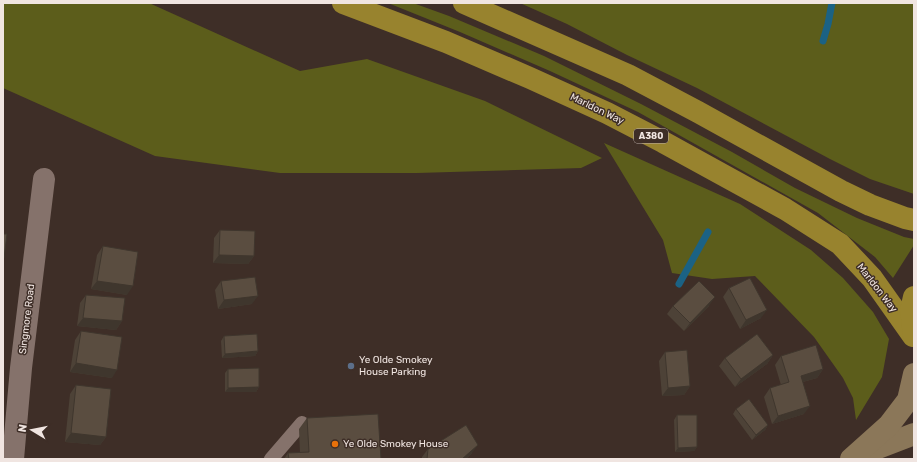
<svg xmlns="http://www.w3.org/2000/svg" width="917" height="462" viewBox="0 0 917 462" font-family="Rubik,sans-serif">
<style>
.green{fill:#5c5d1b}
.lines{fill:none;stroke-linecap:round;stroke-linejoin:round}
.stream{stroke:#1b6284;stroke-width:7}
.lane{stroke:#85726b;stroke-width:14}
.street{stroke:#85726b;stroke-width:22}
.secondary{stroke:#8b7759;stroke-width:22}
.highway{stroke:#98832e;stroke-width:22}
.wall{fill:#4d4237}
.shaded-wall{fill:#3f362d}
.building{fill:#5a4d40;stroke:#3f362d}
.service-dot{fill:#5c6f8a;stroke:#3e2e27;stroke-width:1.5}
.food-dot{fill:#e8710a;stroke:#3e2e27;stroke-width:1.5}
.labels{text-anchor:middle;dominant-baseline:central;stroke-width:3;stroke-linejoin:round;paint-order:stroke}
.shield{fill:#3e2e27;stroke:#bbaea9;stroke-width:1}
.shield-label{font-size:9px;font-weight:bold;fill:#f0e5e1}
.street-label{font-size:10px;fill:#f0e5e1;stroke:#3e2e27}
.poi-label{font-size:10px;fill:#f0e5e1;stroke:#3e2e27;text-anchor:start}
</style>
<rect width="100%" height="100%" fill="#3e2e27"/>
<g class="green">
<path d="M3 3H149L300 71 367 59 485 101 602 158 581 168 417 173H280L155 156 3 88Z"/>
<path d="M388 3H413L449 16 544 56 641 104 732 152 795 188 857 218 904 237 914 239V245L893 278 875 257 818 213 638 112 550 71 460 32Z"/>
<path d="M520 3H914V194L870 179 830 159 697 88 627 55 567 24Z"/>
<path d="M604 143 740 204 811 250 843 278 873 312 889 339 882 377 856 420 853 398 843 378 814 337 755 276 712 279 672 273 663 240Z"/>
</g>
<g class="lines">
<g class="stream">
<path d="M823 41 828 24 832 3"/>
<path d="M679 284 708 232"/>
</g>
<path class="lane" d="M271 459 302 423"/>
<path class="street" d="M13 459 21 368 44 179"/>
<g class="secondary">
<path d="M865 453 914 434"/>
<path d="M851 459 889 425 908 400 914 374"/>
</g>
<g class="highway">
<path d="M343 3 446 42 530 78 607 113 663 142 785 209 840 244 872 278 913 336"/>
<path d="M464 3 628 75 698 112 841 191 870 205 905 218 914 220"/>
<path d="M914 336 911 310 914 297"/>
</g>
</g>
<g class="wall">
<path d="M220 230 254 256 248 264 213 263 214 238Z"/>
<path d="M103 246 127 295 91 289 97 255Z"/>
<path d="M221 281 252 304 218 309 215 290Z"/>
<path d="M729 288 761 318 740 329 723 297Z"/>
<path d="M86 295 122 321 116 330 77 326 80 303Z"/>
<path d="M673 306H709L684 331 667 314Z"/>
<path d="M81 331 112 378 70 372 75 340Z"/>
<path d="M224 336 258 351 255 356 222 358 221 341Z"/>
<path d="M665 352 690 386 684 395 662 396 659 361Z"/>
<path d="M773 355 767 364 735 387 719 366 725 358Z"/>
<path d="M781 356 823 369 817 378 803 382 804 414 772 424 764 397 770 388 781 385 775 365Z"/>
<path d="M228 369 259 387 256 392H225V373Z"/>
<path d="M76 385 106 437 100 445 65 442 70 394Z"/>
<path d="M736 409 768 425 765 430 752 440 733 414Z"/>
<path d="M677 415 697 447 694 451 675 452 674 420Z"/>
<path d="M307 418 381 459H284L288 453H300L299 429Z"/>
<path d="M428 449 472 453 466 459H422V457Z"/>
</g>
<g class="shaded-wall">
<path d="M219 255 254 256 248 264 213 263Z"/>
<path d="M97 281 133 286 127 295 91 289Z"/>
<path d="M258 296 252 304 218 309 224 300Z"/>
<path d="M715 297 709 306 684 331 690 323Z"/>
<path d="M767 310 761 318 740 329 746 320Z"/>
<path d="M83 318 122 321 116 330 77 326Z"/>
<path d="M258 351 255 356 222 358 225 354Z"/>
<path d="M773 355 767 364 735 387 741 379Z"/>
<path d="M76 363 117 370 112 378 70 372Z"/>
<path d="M823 369 817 378 795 384 801 376Z"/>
<path d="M690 386 684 395 662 396 668 388Z"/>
<path d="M259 387 256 392H225L228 388Z"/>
<path d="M810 406 804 414 772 424 778 416Z"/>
<path d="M768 425 765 430 752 440 756 435Z"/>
<path d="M71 433 106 437 100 445 65 442Z"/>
<path d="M478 445 472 453 466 459H462Z"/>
<path d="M697 447 694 451 675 452 678 448Z"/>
</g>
<g class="building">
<path d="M220 230 255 231 254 256 219 255Z"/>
<path d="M3 234H7L4 258H3Z"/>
<path d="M103 246 138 252 133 286 97 281Z"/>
<path d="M255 277 258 296 224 300 221 281Z"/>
<path d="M750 278 767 310 746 320 729 288Z"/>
<path d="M699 281 715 297 690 323 673 306Z"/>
<path d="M86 295 125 298 122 321 83 318Z"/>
<path d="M81 331 122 337 117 370 76 363Z"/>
<path d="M257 334 258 351 225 354 224 336Z"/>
<path d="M757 334 773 355 741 379 725 358Z"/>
<path d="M816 345 823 369 801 376 810 406 778 416 770 388 789 382 781 356Z"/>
<path d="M687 350 690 386 668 388 665 352Z"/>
<path d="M259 368V387L228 388V369Z"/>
<path d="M76 385 111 389 106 437 71 433Z"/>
<path d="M749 399 768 425 756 435 736 409Z"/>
<path d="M378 414 381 459H289L288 453 309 452 307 418Z"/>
<path d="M677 415H697V447L678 448Z"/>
<path d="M466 425 478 445 462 459H427L428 449Z"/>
</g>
<circle class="service-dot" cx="351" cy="366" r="4"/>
<circle class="food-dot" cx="335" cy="444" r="4"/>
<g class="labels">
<rect class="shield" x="634" y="129" width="34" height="14" rx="3"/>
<g class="shield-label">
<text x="651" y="136">A380</text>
</g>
<g class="street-label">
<text transform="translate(597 109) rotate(26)">Marldon Way</text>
<text transform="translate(877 288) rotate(52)">Marldon Way</text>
<text transform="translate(27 319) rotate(-83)">Singmore Road</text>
</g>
<g class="poi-label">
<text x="359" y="360">Ye Olde Smokey<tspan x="359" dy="12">House Parking</tspan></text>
<text x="343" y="444">Ye Olde Smokey House</text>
</g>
</g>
<rect width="917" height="462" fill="none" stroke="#f0e5e1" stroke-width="8"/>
<g transform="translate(32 430) rotate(280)" stroke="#3e2e27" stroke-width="3" paint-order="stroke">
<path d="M0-3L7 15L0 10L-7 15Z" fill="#f0e5e1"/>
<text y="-6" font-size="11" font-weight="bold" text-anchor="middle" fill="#f0e5e1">N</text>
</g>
</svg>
